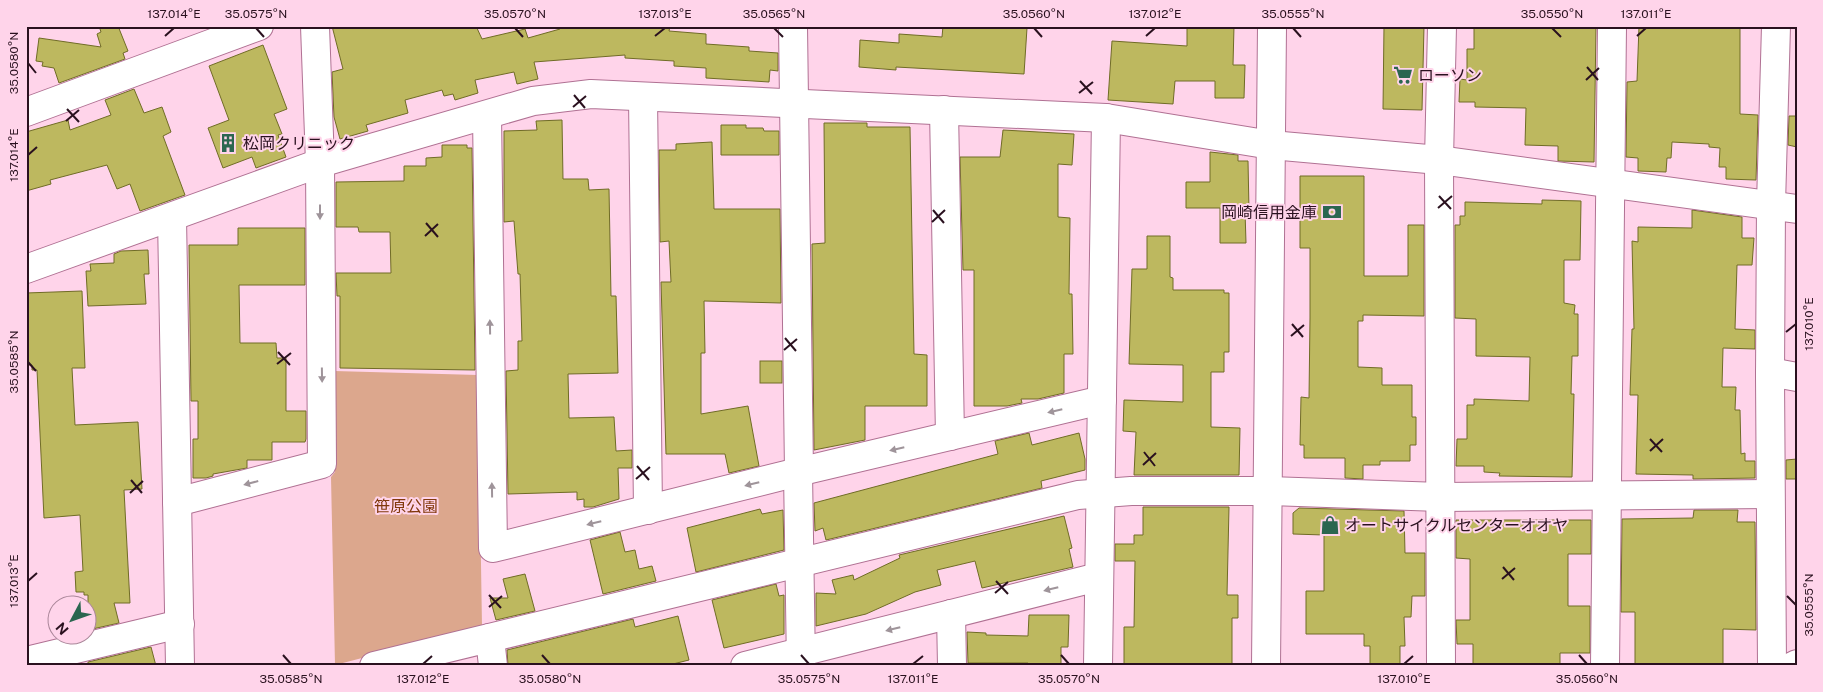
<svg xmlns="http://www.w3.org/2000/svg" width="1823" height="692" viewBox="0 0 1823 692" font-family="'Public Sans','Noto Sans JP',sans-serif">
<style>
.green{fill:#dca78d}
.building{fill:#bdb85f;stroke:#706c26}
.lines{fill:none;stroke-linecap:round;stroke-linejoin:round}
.minor-casing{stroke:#b07193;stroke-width:30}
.minor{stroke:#fff;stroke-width:28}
.oneway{fill:#9f949a}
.ticks{fill:none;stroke:#2a111f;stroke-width:2}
.labels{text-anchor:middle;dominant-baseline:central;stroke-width:4;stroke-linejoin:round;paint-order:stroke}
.poi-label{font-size:16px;fill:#2a111f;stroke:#ffd4ea;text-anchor:start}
.park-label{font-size:16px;fill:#81380b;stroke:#ffd4ea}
.neatline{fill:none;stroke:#2a111f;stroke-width:2}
.ticks-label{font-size:12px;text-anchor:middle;fill:#2a111f}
</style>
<rect width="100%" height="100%" fill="#ffd4ea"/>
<path class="green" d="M334 371 478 375 482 627 335 665 331 477 335 472Z"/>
<g class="building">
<path d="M99 26H118L128 51 123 53 125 59 59 83 54 68 42 66 43 62 36 61 39 38 101 47 97 34 101 32Z"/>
<path d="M332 26H476L482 39 525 29 528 38 560 29V26H670L669 31 706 34V44L749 47V51L778 53V71L770 70 769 82 706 78V68L674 66V61L625 58V55L534 62 538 79 517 84 514 72 475 80 478 93 455 100 453 94 444 96 442 90 405 100 408 113 366 125 368 131 340 139 334 117 332 72 343 69Z"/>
<path d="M943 26 1027 28 1024 74 896 67V70L859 67 860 40 899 43V34L942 37Z"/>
<path d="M1187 26H1234L1233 65H1245L1244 98H1215V81H1175L1173 104 1108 100 1112 41 1187 46Z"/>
<path d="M1384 26H1424L1422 110 1383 109Z"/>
<path d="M1474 26H1596L1594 162 1558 161V146L1525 145 1526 108 1475 107V102H1459L1460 79 1467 80V49H1474Z"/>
<path d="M1639 26H1740V114L1758 115 1756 180 1726 179V167H1719L1720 148 1709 147V144L1672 142 1671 158H1667L1666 172 1638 171V158L1626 157 1627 82 1637 81Z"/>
<path d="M263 45 287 109 274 114 282 134 278 135 286 157 256 168 252 157 223 168 208 128 229 120 209 66Z"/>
<path d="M134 89 144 113 162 107 171 132 163 136 185 195 140 211 130 184 117 189 107 165 50 180 51 184 26 191V132L68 120 70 130 111 115 105 100Z"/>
<path d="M1789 116H1797V147L1788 145Z"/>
<path d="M562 120 563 179H588L589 190 609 189 611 296H616L618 373 568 374 569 418 614 417 616 451 632 450V468H618L619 499 593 507H584V499L577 500V492L508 494 506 371 518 370V341H522L520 274H518L514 221 504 222V131L537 130 536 121Z"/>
<path d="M824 123H867V127H910L914 354 927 355V406H865V440L814 450 812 244 825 243Z"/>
<path d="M721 125H746V128H763L764 131H779V155H721Z"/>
<path d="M1003 130 1074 134 1072 165 1058 164V217L1070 218 1069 294H1072L1073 354H1064V393L1038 399H1021L1022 403 1007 406H974V270H963L960 157H1000Z"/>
<path d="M712 142 714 209H780L781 303 704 301 705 353H701V414L748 406 759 466 729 473 725 454H666L661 282H671L669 241 660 242 659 150H676V144Z"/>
<path d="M442 145H467V148H472L475 370 340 368V296H337L336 273H391L390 232H359L358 227H336V182L404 181V166H426V158L442 157Z"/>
<path d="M1210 152 1238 155V161H1248L1249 211H1245L1246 243H1220V208H1186V182H1210Z"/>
<path d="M1300 176H1364V276H1408V225H1424V316L1363 315V321H1358V367L1382 368V385H1412V417H1416V445H1410V461H1380V465H1363V479L1345 478V458H1304V445H1300L1301 397 1309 398 1310 318V248H1300Z"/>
<path d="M1542 200 1581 201 1580 260H1564V303L1575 305 1574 314H1578V356H1572L1571 394H1574L1572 477 1499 476 1500 473 1484 472V466H1456L1457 439H1467V405H1474V399L1529 401 1530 357 1476 356V319L1455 318V225H1460V216H1465V202L1542 204Z"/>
<path d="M1692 210 1742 217V238H1754L1752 265H1737L1735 329 1755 330V349L1723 348 1722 387H1736L1735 410H1740L1741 454 1745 453V461H1755V478L1693 479V475L1636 474 1638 395H1630L1632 329H1634L1632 241 1638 242V227L1692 228Z"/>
<path d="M238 228H305V285H239L240 343H276L277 358H286V411H306V439L305 442H272V460H247V468L213 474V476L206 478H193V439H198V401H191L189 245H238Z"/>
<path d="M1147 236H1170V277L1173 278V290H1224V293H1229V352H1224V372H1211V427L1240 428 1239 475H1134L1136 432 1123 431 1124 400 1183 402V365L1129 364 1132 269H1147Z"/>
<path d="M148 250 149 274H144L146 304 88 306 86 271H91L90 264 114 263V254L121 251Z"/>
<path d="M82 291 85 368H72L75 425 138 422 142 489 124 490 130 603H114L119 623 88 630V595H84V592H76L75 572 83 571 80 515 44 518 37 370H32V365H26V293Z"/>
<rect x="760" y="361" width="22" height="22"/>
<path d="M1029 433 1032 445 1079 433 1085 459V470L1041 481 1042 488 826 540 823 528 815 531 814 503 998 454 995 441Z"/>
<path d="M1797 459V479H1786V460Z"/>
<path d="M1143 507H1229L1227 595H1238V618H1232V666H1124V627H1134L1135 561H1115V544H1134V535H1143Z"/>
<path d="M1299 508 1404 511 1405 553H1425V596H1412L1411 617H1404L1405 646H1400V666H1370V646H1364V634H1306V591H1324V535L1293 534V513Z"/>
<path d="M760 509 762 514 783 510 784 550 696 572 687 528Z"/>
<path d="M1694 510H1738L1737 522H1755L1756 630 1723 629V666H1635V612H1621L1622 519 1693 518Z"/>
<path d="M1064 516 1072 548 1069 549 1073 567 982 588 975 561 937 570 941 585 915 592 866 614 816 626V593L836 594 832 580 853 575 854 580 900 558 899 555Z"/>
<path d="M1456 520H1591V554H1568V606H1590V653H1560V666H1473V644H1457L1456 620H1470V559L1456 558Z"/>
<path d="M620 532 625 552 635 550 639 569 652 566 656 581 603 594 590 540Z"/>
<path d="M525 574 535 611 496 620 490 598H508L503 579Z"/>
<path d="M776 584 779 596 784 595V634L724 648 712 600Z"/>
<path d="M1029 615H1069L1068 647H1061V666H1028V663H968L967 632 986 633V635L1028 636Z"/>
<path d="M678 616 689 660 665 666H508L507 650 633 619 635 627Z"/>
<path d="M151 647 156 666H88V662Z"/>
</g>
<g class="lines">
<g class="minor-casing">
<g id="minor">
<path d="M793 26 799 472"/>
<path d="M643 97 648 510"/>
<path d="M944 110 950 436"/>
<path d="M26 112 259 26"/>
<path d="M487 116 493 548 798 472 1102 400"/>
<path d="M172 218 180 666"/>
<path d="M26 269 320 163 533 101 591 94 1106 118 1271 145 1439 160 1797 209"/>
<path d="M1770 372 1797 377"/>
<path d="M798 472 801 666"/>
<path d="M177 502 322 464 320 163 315 26"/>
<path d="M951 614 952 666"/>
<path d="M490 638 493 666"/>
<path d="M26 661 180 624"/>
<path d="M374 666 1078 495 1131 491H1267L1440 497 1769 494"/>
<path d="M745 666 1098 577"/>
<path d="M1098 666 1106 118"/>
<path d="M1266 666 1272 26"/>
<path d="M1441 666 1439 160 1442 26"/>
<path d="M1605 666 1612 26"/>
<path d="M1772 666 1770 377 1771 204 1776 26"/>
<path d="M1793 666 1797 664"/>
</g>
</g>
<use href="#minor" class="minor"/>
</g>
<defs><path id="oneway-solid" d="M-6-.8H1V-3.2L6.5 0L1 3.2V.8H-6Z" transform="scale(1.25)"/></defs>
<g class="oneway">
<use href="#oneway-solid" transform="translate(320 212) rotate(90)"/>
<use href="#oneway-solid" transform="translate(490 327) rotate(-91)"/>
<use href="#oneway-solid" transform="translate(322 375) rotate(89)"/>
<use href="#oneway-solid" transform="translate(1055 411) rotate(167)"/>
<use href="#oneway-solid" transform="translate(897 449) rotate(167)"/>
<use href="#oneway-solid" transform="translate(251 483) rotate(165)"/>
<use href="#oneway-solid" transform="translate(752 484) rotate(166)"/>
<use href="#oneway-solid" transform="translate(492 490) rotate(-91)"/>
<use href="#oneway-solid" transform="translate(594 523) rotate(166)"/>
<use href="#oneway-solid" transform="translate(1051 589) rotate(166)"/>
<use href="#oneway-solid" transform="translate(893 629) rotate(166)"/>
</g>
<path class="ticks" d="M256 28 264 37M515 28 523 37M774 28 783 37M1034 28 1042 37M1293 28 1301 37M1552 28 1561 37M165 36 174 28M655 36 665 28M1146 36 1155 28M1637 36 1646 28M28 63 36 73M1587 67 1598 80M1586 80 1599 68M1080 81 1092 94M1079 93 1093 82M574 95 585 108M573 107 586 96M67 109 79 122M66 121 79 110M28 155 37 147M1439 196 1451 209M1438 208 1452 196M933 210 944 223M932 222 945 210M426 223 438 237M425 236 438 224M1292 324 1303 337M1786 332 1796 324M1291 336 1304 325M785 338 796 351M784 350 797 339M278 352 290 365M28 362 36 371M277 364 291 353M1650 439 1662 452M1650 451 1663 439M1144 452 1155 466M1143 465 1156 453M637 466 649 480M636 479 650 467M131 480 142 493M130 493 143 481M1503 567 1514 580M1502 579 1515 568M28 581 37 573M996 581 1008 594M995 593 1008 582M489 595 501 608M1787 596 1796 605M489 607 502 596M283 655 291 664M542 655 550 664M801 655 809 664M1061 655 1069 664M1579 655 1587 664M423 664 432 656M913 664 923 656M1404 664 1413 656"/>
<defs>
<g id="supermarket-bare" transform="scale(1.5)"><path d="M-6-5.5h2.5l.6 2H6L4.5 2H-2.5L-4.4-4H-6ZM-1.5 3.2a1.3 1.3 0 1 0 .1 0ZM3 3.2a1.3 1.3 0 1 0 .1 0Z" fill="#2b6650" stroke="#ffd4ea" stroke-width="2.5" paint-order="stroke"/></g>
<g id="building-bare" transform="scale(1.5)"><path d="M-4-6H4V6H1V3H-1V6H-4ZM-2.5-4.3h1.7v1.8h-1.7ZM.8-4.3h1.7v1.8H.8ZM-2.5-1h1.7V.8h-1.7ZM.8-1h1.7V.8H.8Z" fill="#2b6650" stroke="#ffd4ea" stroke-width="2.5" paint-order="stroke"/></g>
<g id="bank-bare" transform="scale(1.5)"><path d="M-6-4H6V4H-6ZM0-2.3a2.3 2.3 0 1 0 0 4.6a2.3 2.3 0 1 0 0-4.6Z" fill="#2b6650" stroke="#ffd4ea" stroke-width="2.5" paint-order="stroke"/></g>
<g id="shop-bare" transform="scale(1.5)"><path d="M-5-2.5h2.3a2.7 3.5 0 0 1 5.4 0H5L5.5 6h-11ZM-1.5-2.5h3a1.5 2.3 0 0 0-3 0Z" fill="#2b6650" stroke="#ffd4ea" stroke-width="2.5" paint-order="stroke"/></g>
</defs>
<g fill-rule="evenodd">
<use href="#supermarket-bare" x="1403" y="75"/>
<use href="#building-bare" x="228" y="143"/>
<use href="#bank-bare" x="1332" y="212"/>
<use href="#shop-bare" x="1330" y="525"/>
</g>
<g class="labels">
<g class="poi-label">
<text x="1418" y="75">ローソン</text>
<text x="243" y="143">松岡クリニック</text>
<text x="1317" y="212" text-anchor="end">岡崎信用金庫</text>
<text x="1345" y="525">オートサイクルセンターオオヤ</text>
</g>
<g class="park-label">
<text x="406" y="506">笹原公園</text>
</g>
</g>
<rect width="1823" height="692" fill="none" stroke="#ffd4ea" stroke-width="55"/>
<g transform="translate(72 620) rotate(229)"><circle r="24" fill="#ffd4ea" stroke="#aa8699"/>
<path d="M0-4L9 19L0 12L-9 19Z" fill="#2b6650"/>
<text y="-8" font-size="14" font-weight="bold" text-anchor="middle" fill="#2a111f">N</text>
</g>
<rect x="28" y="28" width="1768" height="636" class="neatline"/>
<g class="ticks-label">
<text x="174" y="18">137.014°E</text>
<text x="256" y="18">35.0575°N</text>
<text x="515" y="18">35.0570°N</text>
<text x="665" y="18">137.013°E</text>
<text x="774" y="18">35.0565°N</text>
<text x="1034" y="18">35.0560°N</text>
<text x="1155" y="18">137.012°E</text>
<text x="1293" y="18">35.0555°N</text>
<text x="1552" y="18">35.0550°N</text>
<text x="1646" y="18">137.011°E</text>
<text transform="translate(14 63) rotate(-90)" y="4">35.0580°N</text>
<text transform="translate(14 155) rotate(-90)" y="4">137.014°E</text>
<text transform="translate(1809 324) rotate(-90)" y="4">137.010°E</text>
<text transform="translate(14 362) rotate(-90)" y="4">35.0585°N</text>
<text transform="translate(14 581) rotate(-90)" y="4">137.013°E</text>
<text transform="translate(1809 605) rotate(-90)" y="4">35.0555°N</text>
<text x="291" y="683">35.0585°N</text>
<text x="423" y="683">137.012°E</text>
<text x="550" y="683">35.0580°N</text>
<text x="809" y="683">35.0575°N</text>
<text x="913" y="683">137.011°E</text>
<text x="1069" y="683">35.0570°N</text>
<text x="1404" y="683">137.010°E</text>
<text x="1587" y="683">35.0560°N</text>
</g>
</svg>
